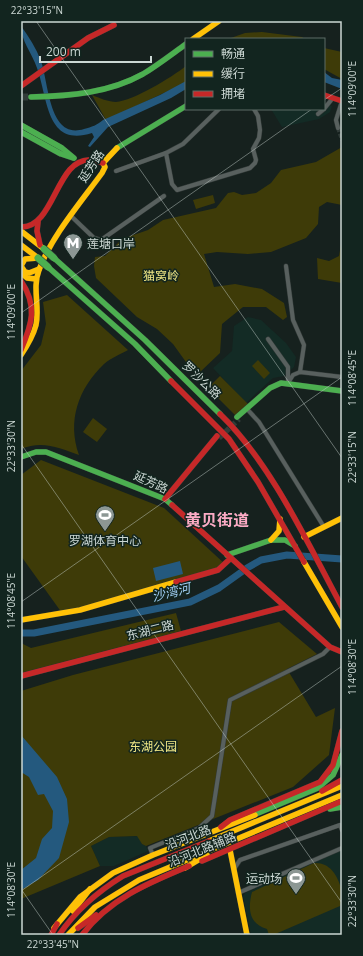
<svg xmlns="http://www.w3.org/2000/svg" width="363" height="956" viewBox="0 0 363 956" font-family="'Open Sans','Noto Sans SC',sans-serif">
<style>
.built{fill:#132b25}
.green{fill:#3e3b08}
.water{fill:#24597e}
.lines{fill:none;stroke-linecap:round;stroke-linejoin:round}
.river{stroke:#24597e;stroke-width:7}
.street-tunnel{stroke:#313c39;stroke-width:4;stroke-dasharray:4 2;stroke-linecap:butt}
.secondary-tunnel{stroke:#313c39;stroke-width:5.5;stroke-dasharray:5.5 3;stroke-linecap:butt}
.highway-tunnel{stroke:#313c39;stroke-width:7;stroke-dasharray:7 3.5;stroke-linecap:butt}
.street-casing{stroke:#333b39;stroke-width:5}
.fast-casing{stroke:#333b39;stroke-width:6}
.slow-casing{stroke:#333b39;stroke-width:6}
.jam-casing{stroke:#333b39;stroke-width:6}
.street{stroke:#58605e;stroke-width:4}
.fast{stroke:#4caf50;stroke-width:5.5}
.slow{stroke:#ffc107;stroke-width:5.5}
.jam{stroke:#c62828;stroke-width:5.5}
.fast-bridge-casing{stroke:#333b39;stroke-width:8;stroke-linecap:butt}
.fast-bridge{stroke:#4caf50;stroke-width:7}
.ticks{fill:none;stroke:#cbd7d3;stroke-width:1;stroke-opacity:0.45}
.labels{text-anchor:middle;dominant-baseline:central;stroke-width:3;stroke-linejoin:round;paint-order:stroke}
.street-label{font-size:12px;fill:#cbd7d3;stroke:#12251f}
.poi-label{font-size:12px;fill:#cbd7d3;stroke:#12251f;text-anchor:start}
.park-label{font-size:12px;fill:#f0e785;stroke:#12251f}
.water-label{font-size:13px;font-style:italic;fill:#a2cff5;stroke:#12251f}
.district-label{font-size:16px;font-weight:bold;fill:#fcabc5;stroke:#12251f}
.neatline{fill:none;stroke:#cbd7d3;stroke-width:1.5}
.ticks-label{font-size:10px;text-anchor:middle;fill:#cbd7d3}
</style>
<rect width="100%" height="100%" fill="#16211e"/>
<g class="built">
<path d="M324 103 332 106 330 112 319 119 282 127 271 109H324Z"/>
<path d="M248 317 261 320 286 343 296 357 294 367 284 376 273 378 246 403 213 368 232 351 234 326Z"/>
<path d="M138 836 142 844 146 846 148 851 114 866H100L91 846 109 837Z"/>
<path d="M342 850V935H251L243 896 245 893Z"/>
</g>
<g class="green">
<path d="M262 32 302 37 305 39H228L245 33Z"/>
<path d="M324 48 342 52V79L324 69Z"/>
<path d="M186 66V81L183 84 106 120 92 95C99 98 109 102 116 102 133 101 172 77 186 66Z"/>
<path d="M342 147V205L327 202 319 207 318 224 306 238 271 252 248 254 217 252 204 254 214 287 235 284 262 289 284 303 287 317 283 320 266 307H243L222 324 220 353 199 373 191 369 173 344 157 329 137 317 96 278 94 266 95 257 105 256 122 239 148 230 163 220 216 208 228 193 234 192 242 195 256 193 271 183 281 170 316 162Z"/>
<path d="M213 195 215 203 196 209 193 200Z"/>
<path d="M342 239V283L318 279 317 258 329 261 339 256Z"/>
<path d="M67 295 128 350C121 354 111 358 104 364 78 389 67 421 79 455 60 448 42 440 21 449V371L41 345 46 324 43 302Z"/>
<path d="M258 360 270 373 264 379 252 366Z"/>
<path d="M220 376 248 404 236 416 208 388Z"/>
<path d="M93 418 107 429 97 442 83 432Z"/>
<path d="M41 460 164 508 226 565 218 572 62 613 21 556V475Z"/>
<path d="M176 613 181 631 21 673V643L31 648Z"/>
<path d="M279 622 317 654 287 669 316 717 335 708 329 755 293 787 146 846 142 844 137 836 109 837 91 846 100 866 21 899V691L73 675Z"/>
<path d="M314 863C329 862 337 874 341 888L342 877V902V900L340 906 273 935H269L267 929C248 924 248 907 252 892Z"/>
</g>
<g class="water">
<path d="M21 26C29 37 36 48 41 61 49 84 49 140 84 129 92 127 97 125 103 120L160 95 186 81V89L171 98 108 127 90 147 88 146 94 137 92 133C46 148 48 98 37 68 32 53 21 41 21 26Z"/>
<path d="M324 72 332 78 342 80V89L324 82Z"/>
<path d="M180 561 183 574 156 581 153 568Z"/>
<path d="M21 735 57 777 67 799 69 822 59 858 38 880 21 890V870L36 858 42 839 52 828 53 811 44 794 38 795 29 777 21 772Z"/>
</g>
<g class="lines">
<path class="river" d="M21 633H34L190 602 219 588 247 568 261 560 287 555 342 559"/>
<path class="street-tunnel" d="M338 128 342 140"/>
<path class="secondary-tunnel" d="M219 438 239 419"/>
<path class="highway-tunnel" d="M21 97H31"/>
<g class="street-casing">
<g id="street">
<path d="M324 109 332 99"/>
<path d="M318 114 324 109"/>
<path d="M338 128 336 120 342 101"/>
<path d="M166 153 172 184 177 190 250 168 255 163 256 160 253 149 259 138 260 130 258 116 254 109"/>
<path d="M116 171 166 153 183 144 219 109"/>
<path d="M71 216 94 238 101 240 164 196"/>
<path d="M286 266 293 320 304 345 300 372"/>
<path d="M268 339 288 367V382"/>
<path d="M288 383 293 375 300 372 342 377"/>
<path d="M247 409 259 422 324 527"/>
<path d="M153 855 150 848 199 828 212 816 230 700 323 654 330 647"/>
<path d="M234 869 240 860 340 825 342 830"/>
<path d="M238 893 342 848"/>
</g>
</g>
<g class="fast-casing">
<g id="fast">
<path d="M31 97C70 96 109 93 143 74 158 65 172 54 186 44"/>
<path d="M21 125 62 148 74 158"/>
<path d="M21 132 61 154 73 158"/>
<path d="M117 148 186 106"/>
<path d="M54 258 145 340 220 414"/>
<path d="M48 267 135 344 171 381"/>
<path d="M237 417 270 388 281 383 342 391"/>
<path d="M21 457 36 452H46L165 499 172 505"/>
<path d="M271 540H285L295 546"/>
<path d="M227 555 271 540"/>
<path d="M330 809 342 807"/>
<path d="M251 816 318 788 333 775 342 755"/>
</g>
</g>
<g class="slow-casing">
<g id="slow">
<path d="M193 39 219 21"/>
<path d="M21 231 44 249"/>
<path d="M21 245 38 258"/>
<path d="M38 258 25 259 21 266 25 272 29 273 39 269"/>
<path d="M21 273 27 278 36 279"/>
<path d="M21 355C27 346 33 336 36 325 40 307 32 288 39 270 51 237 81 202 102 173L105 167 103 163 117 148"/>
<path d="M304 537 342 518"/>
<path d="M271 540 279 531 280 519"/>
<path d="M304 562 342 627"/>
<path d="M21 620 80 610 176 582"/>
<path d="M209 841 342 786"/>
<path d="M230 850 247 935"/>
<path d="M185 868 207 855"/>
<path d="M73 911 90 889"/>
<path d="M54 928 80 897 113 873 153 855 255 815"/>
<path d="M68 935 95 907 139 880 342 795"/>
</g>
</g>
<g class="jam-casing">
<g id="jam">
<path d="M21 86 88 38 114 25"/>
<path d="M324 95 342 101"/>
<path d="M38 222 37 231 40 245"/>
<path d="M21 227C55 228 56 157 91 160 95 160 99 162 103 163"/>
<path d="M21 281C38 306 32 324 21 350"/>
<path d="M171 381 229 439 258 482 304 562"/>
<path d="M220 414C271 463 308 544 342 607"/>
<path d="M165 499 217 436"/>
<path d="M172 505 330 647 342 652"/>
<path d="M176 582 218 570 231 558"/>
<path d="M21 676 284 607"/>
<path d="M322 791 342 780"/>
<path d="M221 827 230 820 320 782 333 765 342 731"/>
<path d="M202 861 342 801"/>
<path d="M78 928 96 915"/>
<path d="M51 935 57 924"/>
<path d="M59 935C76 910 97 892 123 876L209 841"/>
<path d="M82 935C109 899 148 883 189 866"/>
</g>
</g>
<use href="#street" class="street"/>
<use href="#fast" class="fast"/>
<use href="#slow" class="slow"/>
<use href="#jam" class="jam"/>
<g class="fast-bridge-casing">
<g id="fast-bridge">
<path d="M44 249 54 258"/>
<path d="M38 258 48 267"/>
</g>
</g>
<use href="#fast-bridge" class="fast-bridge"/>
</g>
<path class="ticks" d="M36 21 342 458M21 23 24 21M324 100 342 88M21 313 312 109M21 444 342 903M21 602 342 377M21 889 53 935M21 891 342 666"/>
<defs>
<g id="metro-pin" transform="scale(1)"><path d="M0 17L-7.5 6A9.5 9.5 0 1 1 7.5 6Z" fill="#8c9794" stroke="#12251f"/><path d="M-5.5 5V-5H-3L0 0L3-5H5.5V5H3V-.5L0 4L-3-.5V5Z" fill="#fff"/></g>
<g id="stadium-pin" transform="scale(1)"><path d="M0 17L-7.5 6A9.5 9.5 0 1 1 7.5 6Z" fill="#8c9794" stroke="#12251f"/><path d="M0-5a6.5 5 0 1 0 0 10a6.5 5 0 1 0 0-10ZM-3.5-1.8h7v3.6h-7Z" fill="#fff"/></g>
</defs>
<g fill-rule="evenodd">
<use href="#metro-pin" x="73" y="243"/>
<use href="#stadium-pin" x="105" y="515"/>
<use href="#stadium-pin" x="296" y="878"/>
</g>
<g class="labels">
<g class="street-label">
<text transform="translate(91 166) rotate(-57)">延芳路</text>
<text transform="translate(202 380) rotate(44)">罗沙公路</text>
<text transform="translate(151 482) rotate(25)">延芳路</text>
<text transform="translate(150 630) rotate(-14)">东湖二路</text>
<text transform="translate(188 837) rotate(-21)">沿河北路</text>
<text transform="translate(202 849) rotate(-22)">沿河北路辅路</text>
</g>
<g class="poi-label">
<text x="87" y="243">莲塘口岸</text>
<text x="105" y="540" text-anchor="middle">罗湖体育中心</text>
<text x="282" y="878" text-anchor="end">运动场</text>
</g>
<g class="park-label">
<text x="161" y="275">猫窝岭</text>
<text x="153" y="746">东湖公园</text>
</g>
<g class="water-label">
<text transform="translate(171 592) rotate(-14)">沙湾河</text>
</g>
<g class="district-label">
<text x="217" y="520">黄贝街道</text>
</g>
</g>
<rect width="363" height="956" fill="none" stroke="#12251f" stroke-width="44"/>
<rect x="185" y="38" width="140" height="72" fill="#12251f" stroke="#5c6c67"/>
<rect x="193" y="51" width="20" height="6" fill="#4caf50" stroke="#5c6c67"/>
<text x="221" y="58" font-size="12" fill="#cbd7d3">畅通</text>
<rect x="193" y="71" width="20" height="6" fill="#ffc107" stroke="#5c6c67"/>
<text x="221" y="78" font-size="12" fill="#cbd7d3">缓行</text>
<rect x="193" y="91" width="20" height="6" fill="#c62828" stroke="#5c6c67"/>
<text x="221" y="98" font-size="12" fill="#cbd7d3">拥堵</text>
<path d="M40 56v6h111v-6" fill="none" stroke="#cbd7d3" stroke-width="2"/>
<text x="46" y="56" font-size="12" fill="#cbd7d3" stroke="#12251f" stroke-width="3" paint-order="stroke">200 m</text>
<rect x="22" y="22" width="319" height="912" class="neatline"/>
<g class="ticks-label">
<text x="37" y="14">22°33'15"N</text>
<text transform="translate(352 89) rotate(-90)" y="4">114°09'00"E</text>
<text transform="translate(11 312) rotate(-90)" y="4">114°09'00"E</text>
<text transform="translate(352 378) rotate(-90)" y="4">114°08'45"E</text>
<text transform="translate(11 446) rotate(-90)" y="4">22°33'30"N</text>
<text transform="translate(352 457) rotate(-90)" y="4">22°33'15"N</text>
<text transform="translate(11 601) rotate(-90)" y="4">114°08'45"E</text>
<text transform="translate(352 667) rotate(-90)" y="4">114°08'30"E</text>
<text transform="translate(11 890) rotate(-90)" y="4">114°08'30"E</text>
<text transform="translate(352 901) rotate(-90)" y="4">22°33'30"N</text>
<text x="53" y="948">22°33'45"N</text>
</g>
</svg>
